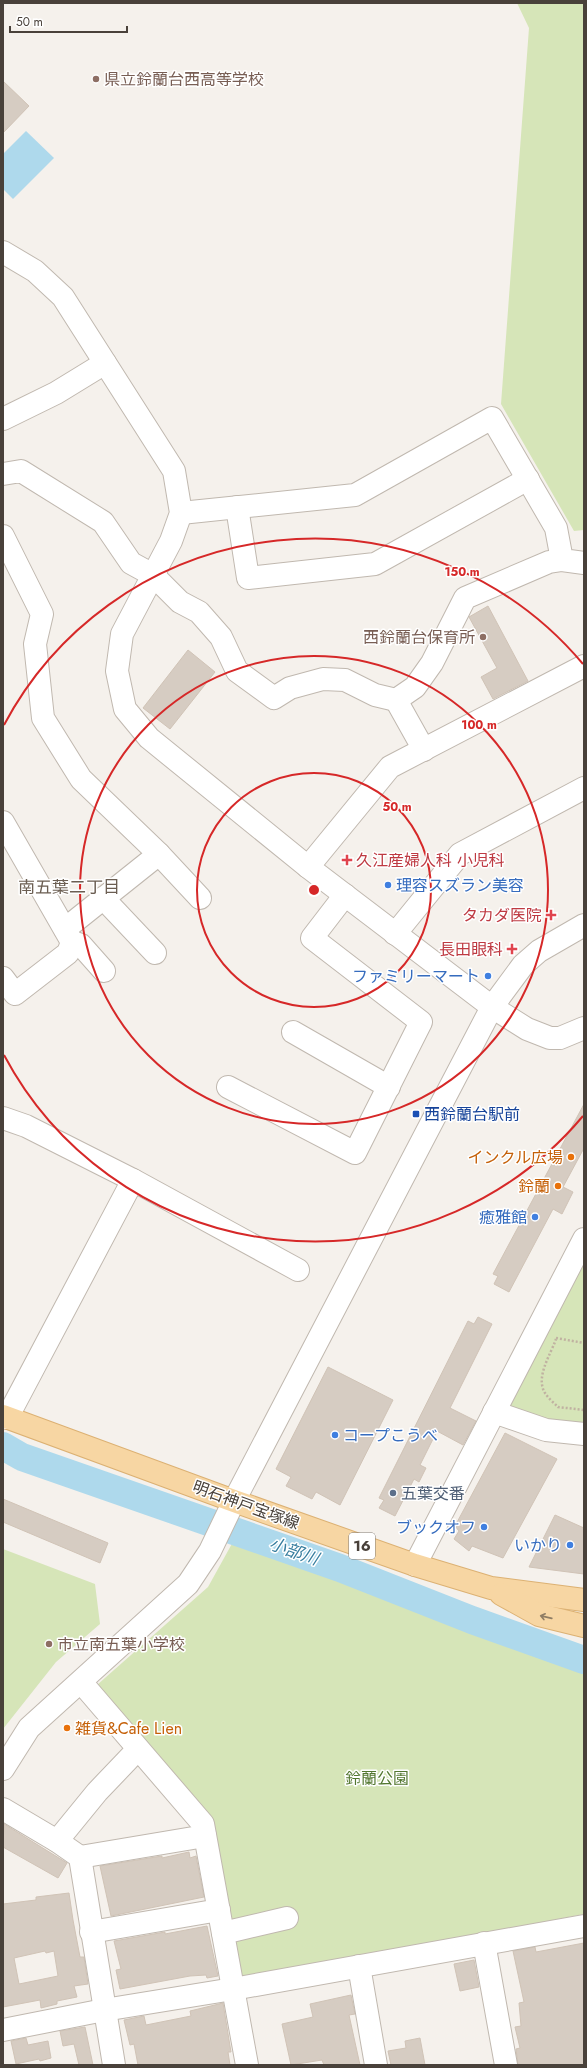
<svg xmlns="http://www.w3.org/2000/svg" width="587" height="2068" viewBox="0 0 587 2068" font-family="Jost,'Noto Sans JP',sans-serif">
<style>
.green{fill:#d6e5b8}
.water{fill:#aed9ec}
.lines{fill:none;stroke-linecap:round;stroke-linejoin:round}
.river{stroke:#aed9ec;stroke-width:28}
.building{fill:#d6ccc2;stroke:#d0c3b6;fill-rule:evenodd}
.minor-casing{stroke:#c0b8af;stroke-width:24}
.major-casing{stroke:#dcb173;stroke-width:24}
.path{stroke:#c0b2a1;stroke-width:2.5;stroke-dasharray:2 2;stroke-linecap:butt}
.minor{stroke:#fff;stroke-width:22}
.major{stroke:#f7d6a3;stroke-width:22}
.oneway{stroke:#8f7d64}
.ring{fill:none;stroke:#d62828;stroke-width:2}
.education-dot{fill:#8d6e63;stroke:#fff;stroke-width:1.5}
.health-dot{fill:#e0444e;stroke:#fff;stroke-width:1.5}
.shop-dot{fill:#3f7fe0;stroke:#fff;stroke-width:1.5}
.transit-dot{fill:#1a4fb4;stroke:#fff;stroke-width:1.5}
.food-dot{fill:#e8710a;stroke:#fff;stroke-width:1.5}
.service-dot{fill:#5c6f8a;stroke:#fff;stroke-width:1.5}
.labels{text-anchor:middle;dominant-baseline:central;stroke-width:3;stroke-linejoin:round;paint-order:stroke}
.shield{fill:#fff;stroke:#807a75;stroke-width:1}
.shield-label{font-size:15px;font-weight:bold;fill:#49413a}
.education-label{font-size:16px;fill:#785e54;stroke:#fff;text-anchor:start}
.health-label{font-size:16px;fill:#be3a42;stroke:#fff;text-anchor:end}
.shop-label{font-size:16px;fill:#366cbe;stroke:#fff;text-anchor:end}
.transit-label{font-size:16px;fill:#164399;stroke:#fff;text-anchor:start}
.food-label{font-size:16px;fill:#c56008;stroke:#fff;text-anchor:end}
.service-label{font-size:16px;fill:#4e5e75;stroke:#fff;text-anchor:start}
.street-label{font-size:16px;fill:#49413a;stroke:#fff}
.park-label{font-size:16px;fill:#537730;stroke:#fff}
.neighbourhood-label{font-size:17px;fill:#6b5e52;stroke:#fff}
.water-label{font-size:17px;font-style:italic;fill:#367d9e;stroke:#fff}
.centre{fill:#d62828;stroke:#fff;stroke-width:2}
.ring-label{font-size:12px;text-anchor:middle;font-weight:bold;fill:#d62828;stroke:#fff;stroke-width:3;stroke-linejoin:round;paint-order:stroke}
</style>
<rect width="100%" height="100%" fill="#f5f1ec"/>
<g class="green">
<path d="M517 3H584V530L574 531 501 404 529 28Z"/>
<path d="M584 1243V1434L494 1412Z"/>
<path d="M234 1540 337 1574 473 1630 584 1667V1914L435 1943 240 1978 208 1817 97 1685 208 1587Z"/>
<path d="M3 1549 95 1584 100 1624 56 1662 3 1729Z"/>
</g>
<path class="water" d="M26 131 54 158 13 199 3 189V154Z"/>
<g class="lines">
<path class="river" d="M3 1446 22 1457 340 1568 472 1620 584 1660"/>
</g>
<g class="building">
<path d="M3 81 29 106 3 133Z"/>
<path d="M488 606 528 681 493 699 481 677 497 668 469 617Z"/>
<path d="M188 650 215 672 170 729 143 708Z"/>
<path d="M584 1104V1148L563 1187 573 1192 562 1214 553 1209 509 1292 494 1284 498 1276 493 1274Z"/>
<path d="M478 1317 492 1324 450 1408 476 1421 463 1445 437 1431 420 1465 426 1468 419 1482 414 1479 395 1516 379 1508 384 1500 379 1498 468 1321 474 1324Z"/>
<path d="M328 1367 393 1400 340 1505 316 1492 312 1499 286 1486 291 1477 276 1469Z"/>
<path d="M505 1433 557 1459 503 1558 472 1546 469 1551 454 1539 459 1531 455 1526Z"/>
<path d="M3 1499 108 1543 100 1563 3 1522Z"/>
<path d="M555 1515 584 1528V1574L529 1567Z"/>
<path d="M4 1824 67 1863 58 1878 3 1847Z"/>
<path d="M189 1852 190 1858 196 1856 204 1897 111 1916 100 1866 162 1856V1858Z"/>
<path d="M69 1893 73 1920 80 1957H84L88 1984 74 1986 77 1997 57 2001V2004L41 2008 40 2000 3 2007V1904L36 1900V1897ZM45 1951 46 1953 54 1951 58 1976 19 1984 14 1958Z"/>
<path d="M207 1926 218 1976 207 1978 206 1975 190 1976 120 1989 116 1970 121 1969 114 1941 165 1932V1934Z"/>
<path d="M584 1943V2065H518L516 2049 520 2048 515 2027 521 2026 519 2003 524 2002 513 1951 535 1947 536 1952Z"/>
<path d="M474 1960 479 1987 460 1991 454 1964Z"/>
<path d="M351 1995 355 2014 349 2015 360 2065H324L322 2060 291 2065 282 2024 313 2017 310 2004Z"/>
<path d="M223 2003 231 2052H228L230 2065H138L134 2044 130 2045 124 2020 144 2016 146 2025 191 2016 190 2011Z"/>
<path d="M85 2027 93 2065H79L74 2044 63 2046 60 2031Z"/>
<path d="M26 2038 28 2045 48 2041 51 2058 40 2061 39 2059 16 2064 11 2041Z"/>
<path d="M420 2038 425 2065H391L388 2051 406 2048 405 2041Z"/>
</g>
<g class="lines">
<g class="minor-casing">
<g id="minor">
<path d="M3 252 35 271 63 297 174 471 181 513 171 541 122 634 117 671 125 709 149 738 308 867 492 1007 527 1029 550 1038H560L584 1028"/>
<path d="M3 419 56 393 105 363"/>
<path d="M3 474 21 471 103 522 131 563 153 575 180 602 199 612 221 637 237 671 274 698 290 688 323 679 345 680 375 695 396 700 415 687 432 663 465 598 549 562 562 560"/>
<path d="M237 507 248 578 375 564 528 479"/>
<path d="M181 513 355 495 492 418 556 528 562 560 584 563"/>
<path d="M3 536 42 614 35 644 43 718 81 779 159 854 200 898"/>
<path d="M396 700 424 750"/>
<path d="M3 822 72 942 68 953 15 994 3 978"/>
<path d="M308 867 390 767 584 666"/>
<path d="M103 898 155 953"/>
<path d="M65 929 159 854"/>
<path d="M395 934 460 854 584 788"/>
<path d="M72 942 81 945 104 971"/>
<path d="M293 1032 389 1087"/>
<path d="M228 1087 355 1153 421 1022 312 938 345 895"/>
<path d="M3 1118 26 1126 133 1180 298 1270"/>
<path d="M494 1412 546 1430 584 1434"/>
<path d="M7 1418 133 1180"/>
<path d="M415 1565 584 1239"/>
<path d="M81 1682 203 1824 247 2065"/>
<path d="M3 1769 29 1728 188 1584 210 1551 234 1501 492 1007 523 965 539 951 584 925"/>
<path d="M3 1809 57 1841 80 1857 114 2065"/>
<path d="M57 1841 97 1792 138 1749"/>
<path d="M80 1857 205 1836"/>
<path d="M91 1932 219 1910"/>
<path d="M223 1933 287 1918"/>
<path d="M484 1943 506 2065"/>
<path d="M359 1966 376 2065"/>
<path d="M3 2030 104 2010 233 1989 584 1926"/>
</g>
</g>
<g class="major-casing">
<g id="major">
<path d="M3 1416 234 1501 415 1565 491 1588 584 1600"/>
<path d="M501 1594 539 1615 584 1626"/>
</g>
</g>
<g class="path">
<path d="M556 1338 584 1343"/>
<path d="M556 1339C551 1354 535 1377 545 1393 548 1398 554 1403 558 1407L584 1410"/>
</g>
<use href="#minor" class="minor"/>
<use href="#major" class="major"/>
</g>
<defs><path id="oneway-shaft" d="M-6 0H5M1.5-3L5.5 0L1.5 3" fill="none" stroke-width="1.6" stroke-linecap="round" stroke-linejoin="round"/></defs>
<use class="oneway" href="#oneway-shaft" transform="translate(546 1617) rotate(-167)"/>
<g class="ring">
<circle cx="314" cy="890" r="117"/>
<circle cx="314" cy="890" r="234"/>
<path d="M583 1116A351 351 0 0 1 4 1055M4 725A351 351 0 0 1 583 664"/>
</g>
<g class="education-dot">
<circle cx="96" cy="79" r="4"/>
<circle cx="483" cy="637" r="4"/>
<circle cx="49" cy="1644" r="4"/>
</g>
<g class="health-dot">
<path d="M345 854h4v4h4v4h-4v4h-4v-4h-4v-4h4z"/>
<path d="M549 909h4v4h4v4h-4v4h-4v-4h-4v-4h4z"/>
<path d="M510 943h4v4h4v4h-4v4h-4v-4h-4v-4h4z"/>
</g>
<g class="shop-dot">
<circle cx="388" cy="885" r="4"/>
<circle cx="488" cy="976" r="4"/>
<circle cx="535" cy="1217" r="4"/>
<circle cx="335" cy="1435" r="4"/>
<circle cx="484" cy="1527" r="4"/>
<circle cx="570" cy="1545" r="4"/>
</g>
<rect class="transit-dot" x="412" y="1110" width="8" height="8" rx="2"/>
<g class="food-dot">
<circle cx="571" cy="1157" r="4"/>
<circle cx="558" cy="1186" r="4"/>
<circle cx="67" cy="1728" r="4"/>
</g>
<circle class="service-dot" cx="393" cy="1493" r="4"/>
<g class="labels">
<rect class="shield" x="349" y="1533" width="26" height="26" rx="3"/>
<g class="shield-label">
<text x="362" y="1546">16</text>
</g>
<g class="education-label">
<text x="104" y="79">県立鈴蘭台西高等学校</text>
<text x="475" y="637" text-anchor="end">西鈴蘭台保育所</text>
<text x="57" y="1644">市立南五葉小学校</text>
</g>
<g class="health-label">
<text x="356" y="860" text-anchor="start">久江産婦人科 小児科</text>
<text x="542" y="915">タカダ医院</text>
<text x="503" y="949">長田眼科</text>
</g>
<g class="shop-label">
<text x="396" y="885" text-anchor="start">理容スズラン美容</text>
<text x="480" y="976">ファミリーマート</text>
<text x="527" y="1217">癒雅館</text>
<text x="343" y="1435" text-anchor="start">コープこうべ</text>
<text x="476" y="1527">ブックオフ</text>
<text x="562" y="1545">いかり</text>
</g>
<g class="transit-label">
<text x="424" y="1114">西鈴蘭台駅前</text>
</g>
<g class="food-label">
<text x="563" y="1157">インクル広場</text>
<text x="550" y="1186">鈴蘭</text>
<text x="75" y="1728" text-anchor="start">雑貨&amp;Cafe Lien</text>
</g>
<g class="service-label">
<text x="401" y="1493">五葉交番</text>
</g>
<g class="street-label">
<text transform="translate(246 1505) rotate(20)">明石神戸宝塚線</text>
</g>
<g class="park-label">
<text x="377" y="1778">鈴蘭公園</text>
</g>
<g class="neighbourhood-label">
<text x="69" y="887">南五葉二丁目</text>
</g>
<g class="water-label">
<text transform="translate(294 1551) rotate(19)">小部川</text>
</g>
</g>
<circle cx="314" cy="890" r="6" class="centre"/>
<g class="ring-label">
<text x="462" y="576">150 m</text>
<text x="479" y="729">100 m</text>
<text x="397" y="811">50 m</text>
</g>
<rect width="587" height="2068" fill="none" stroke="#49413a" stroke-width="8"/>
<path d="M10 26v6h117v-6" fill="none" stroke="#49413a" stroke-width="2"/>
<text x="16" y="26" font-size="12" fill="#49413a" stroke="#ffffff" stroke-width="3" paint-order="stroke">50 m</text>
</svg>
